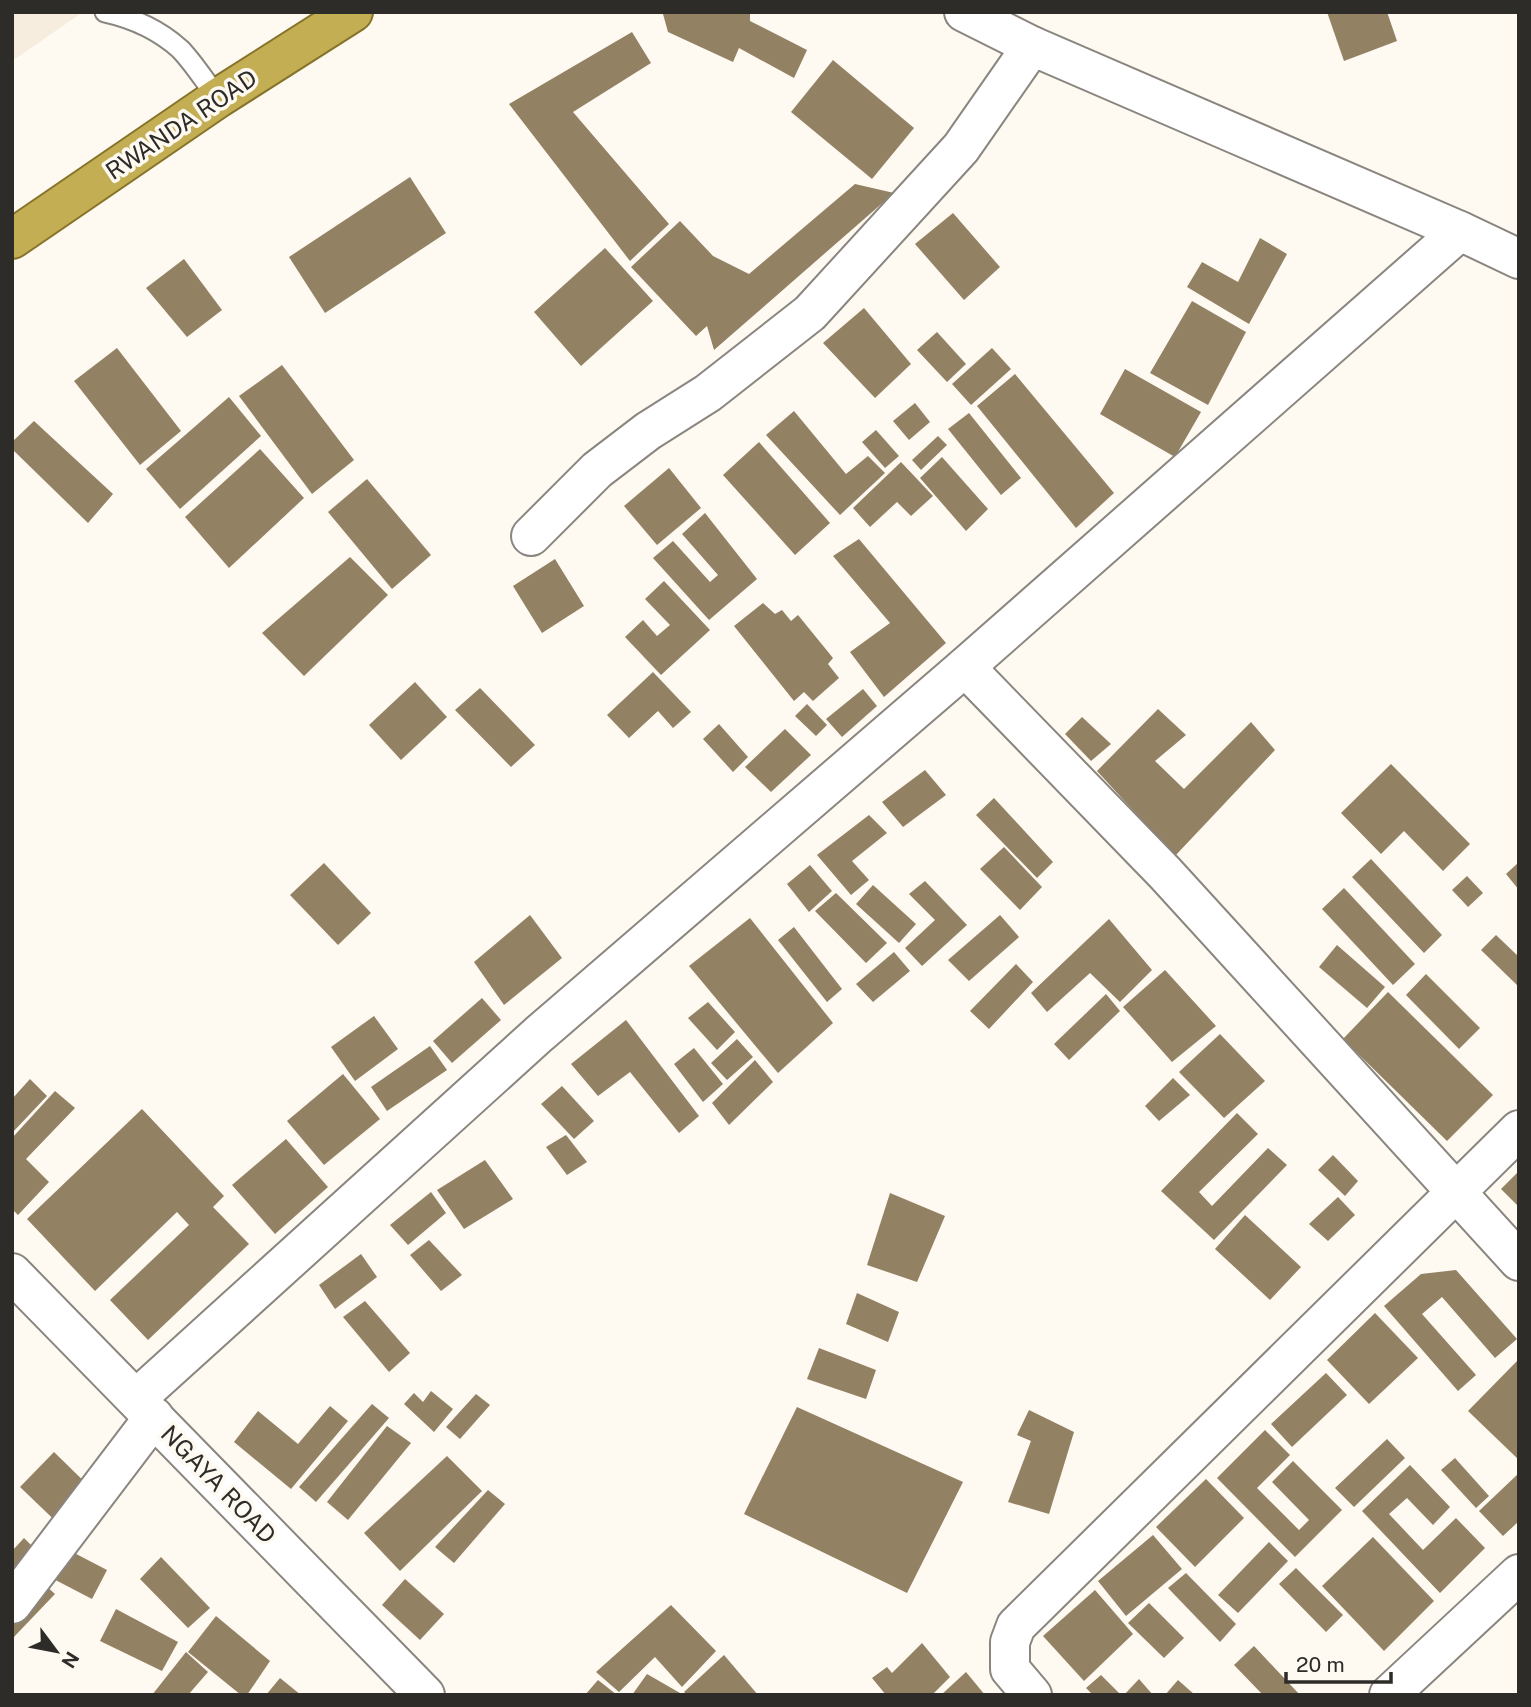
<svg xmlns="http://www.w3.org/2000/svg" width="1531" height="1707" viewBox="0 0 1531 1707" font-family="'Public Sans',sans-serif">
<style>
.built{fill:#f6eddf}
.building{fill:#938164}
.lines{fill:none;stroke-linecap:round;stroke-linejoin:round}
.service-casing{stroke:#8a857f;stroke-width:23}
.minor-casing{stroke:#8a857f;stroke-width:42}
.tertiary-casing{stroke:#8a857f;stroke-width:42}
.trunk-casing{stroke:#86732a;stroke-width:42}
.service{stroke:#fff;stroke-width:19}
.minor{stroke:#fff;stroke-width:38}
.tertiary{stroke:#fff;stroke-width:38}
.trunk{stroke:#c4ae54;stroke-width:38}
.labels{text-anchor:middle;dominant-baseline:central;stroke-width:7;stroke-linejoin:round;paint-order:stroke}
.street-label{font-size:24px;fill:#2d2c29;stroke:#fef9f1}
</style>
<rect width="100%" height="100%" fill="#fef9f1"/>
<path class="built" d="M12 12H83L12 61Z"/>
<g class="building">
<path d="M667 12H750V21L807 50 794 78 739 48 733 62 668 32 663 14Z"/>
<path d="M1327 12H1387L1397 41 1344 61Z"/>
<path d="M632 32 651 63 573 112 669 224 630 261 509 104Z"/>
<path d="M833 60 914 128 872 179 791 112Z"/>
<path d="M410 177 446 233 325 313 289 257Z"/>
<path d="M855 184 894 193 714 350 707 326 696 336 631 267 680 221 713 256 749 274Z"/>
<path d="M953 213 1000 267 964 300 915 244Z"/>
<path d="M1260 238 1287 254 1249 324 1187 287 1202 262 1238 282Z"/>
<path d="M605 248 653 301 581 366 534 312Z"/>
<path d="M184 259 222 310 187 337 146 288Z"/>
<path d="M1192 301 1246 332 1208 405 1150 373Z"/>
<path d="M864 308 911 364 875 398 823 343Z"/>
<path d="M937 332 966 364 947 382 917 350Z"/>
<path d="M117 348 181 431 140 465 74 381Z"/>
<path d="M992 348 1011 369 971 405 952 384Z"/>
<path d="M282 365 354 460 312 494 239 396Z"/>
<path d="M1125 369 1201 412 1175 457 1100 414Z"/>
<path d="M1015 374 1114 493 1076 528 977 406Z"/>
<path d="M229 397 261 436 180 509 146 469Z"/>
<path d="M915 403 930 422 909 440 893 421Z"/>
<path d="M794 411 846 474 868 456 885 473 840 515 766 435Z"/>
<path d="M969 413 1021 478 1001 495 948 429Z"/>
<path d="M34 421 113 494 88 523 12 449V442Z"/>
<path d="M876 430 899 456 885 468 862 442Z"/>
<path d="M938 436 947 445 921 470 912 460Z"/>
<path d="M759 442 830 523 795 555 723 475Z"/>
<path d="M260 449 304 498 229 568 185 517Z"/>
<path d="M942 457 988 509 966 531 920 478Z"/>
<path d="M901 462 933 496 911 516 897 502 870 527 853 508Z"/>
<path d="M669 468 701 508 657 545 624 506Z"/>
<path d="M367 479 431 555 392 589 328 512Z"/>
<path d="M705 513 757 579 709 620 653 558 673 541 710 582 718 575 682 534Z"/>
<path d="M859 539 946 643 884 697 850 652 890 623 833 556Z"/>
<path d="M350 557 388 595 304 676 262 633Z"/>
<path d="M555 559 584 606 542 633 513 586Z"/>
<path d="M664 581 710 630 661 675 625 637 643 620 657 636 670 625 645 599Z"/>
<path d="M763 603 775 614 782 610 791 621 798 615 833 658 828 664 839 678 813 701 804 692 794 701 734 626Z"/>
<path d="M653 672 691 712 673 728 658 711 629 738 607 715Z"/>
<path d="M415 682 447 717 401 760 369 725Z"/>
<path d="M480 688 535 745 511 767 455 710Z"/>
<path d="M863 689 877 706 842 737 826 719Z"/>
<path d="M807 704 827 725 816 736 795 716Z"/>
<path d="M1158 709 1186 735 1155 761 1184 789 1251 722 1275 750 1175 856 1097 771Z"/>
<path d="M1082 717 1111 744 1091 761 1065 734Z"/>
<path d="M719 724 748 757 733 772 703 739Z"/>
<path d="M785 729 811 755 771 792 745 767Z"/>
<path d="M1391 764 1470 844 1443 871 1404 831 1381 854 1341 813Z"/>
<path d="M925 770 946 795 903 827 882 802Z"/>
<path d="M994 798 1053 862 1037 878 976 815Z"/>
<path d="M869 815 887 833 852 861 869 880 851 895 817 855Z"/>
<path d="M1004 847 1042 887 1020 910 980 869Z"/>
<path d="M1371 859 1442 935 1424 953 1352 877Z"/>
<path d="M1519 862V890L1506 874Z"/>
<path d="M324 863 371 913 338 945 290 895Z"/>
<path d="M810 865 832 891 809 912 787 884Z"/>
<path d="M1467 876 1483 893 1468 907 1452 890Z"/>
<path d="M925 881 967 925 922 966 905 948 935 920 909 894Z"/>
<path d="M873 885 916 924 899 943 856 904Z"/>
<path d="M1344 888 1415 964 1393 985 1322 909Z"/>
<path d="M836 893 887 943 866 963 815 911Z"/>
<path d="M530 915 562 958 504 1005 474 962Z"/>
<path d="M1000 915 1019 937 969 981 948 960Z"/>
<path d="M750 918 833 1023 778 1073 689 966Z"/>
<path d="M1109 919 1152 970 1120 1002 1090 973 1047 1012 1031 993Z"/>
<path d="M794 927 842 989 827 1002 778 940Z"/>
<path d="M1496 935 1519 957V987L1481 950Z"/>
<path d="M1337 945 1385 987 1367 1008 1319 967Z"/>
<path d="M894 952 910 971 873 1002 856 984Z"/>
<path d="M1016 964 1033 982 989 1029 970 1011Z"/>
<path d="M1165 970 1216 1026 1172 1062 1123 1007Z"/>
<path d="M1426 974 1480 1028 1459 1049 1406 995Z"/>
<path d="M1388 992 1493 1095 1447 1141 1343 1039Z"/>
<path d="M1106 994 1120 1011 1069 1060 1054 1044Z"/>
<path d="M482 998 501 1020 452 1063 433 1041Z"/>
<path d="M708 1002 735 1032 717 1050 688 1018Z"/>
<path d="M374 1016 398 1049 355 1081 331 1047Z"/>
<path d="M626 1020 699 1116 679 1133 630 1072 598 1096 571 1064Z"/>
<path d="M1220 1034 1265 1081 1224 1118 1179 1072Z"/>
<path d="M737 1039 753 1057 727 1080 711 1063Z"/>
<path d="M430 1046 447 1070 387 1111 371 1087Z"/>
<path d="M694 1048 723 1084 703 1102 674 1064Z"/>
<path d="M755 1060 773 1082 729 1125 712 1103Z"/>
<path d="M343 1074 380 1119 324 1165 287 1121Z"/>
<path d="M1173 1078 1190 1095 1159 1121 1145 1106Z"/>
<path d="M30 1079 47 1096 12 1133V1099Z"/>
<path d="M562 1086 594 1121 574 1139 541 1104Z"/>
<path d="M55 1091 75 1108 26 1159 49 1182 18 1215 12 1209V1138Z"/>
<path d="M142 1109 224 1196 213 1207 249 1244 148 1340 110 1300 189 1225 177 1212 95 1291 27 1219Z"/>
<path d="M1237 1113 1258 1134 1199 1192 1212 1206 1268 1148 1287 1165 1214 1240 1161 1191Z"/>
<path d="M566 1135 587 1162 567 1175 546 1147Z"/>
<path d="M286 1139 328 1187 275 1234 232 1185Z"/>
<path d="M1333 1155 1358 1181 1345 1196 1318 1170Z"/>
<path d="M485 1160 513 1199 464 1229 437 1190Z"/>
<path d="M1519 1171V1207L1501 1189Z"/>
<path d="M431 1192 446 1213 408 1245 390 1225Z"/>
<path d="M890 1193 945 1216 917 1282 867 1265Z"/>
<path d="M1338 1197 1355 1215 1328 1241 1309 1224Z"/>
<path d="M1245 1215 1301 1267 1270 1300 1215 1249Z"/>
<path d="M429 1240 462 1275 441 1291 410 1255Z"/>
<path d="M361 1254 377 1277 335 1309 319 1285Z"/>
<path d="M1456 1270 1517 1339 1495 1358 1442 1297 1422 1314 1476 1375 1458 1391 1384 1306 1421 1274Z"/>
<path d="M857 1293 899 1312 888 1342 846 1324Z"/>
<path d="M365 1301 410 1353 389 1372 343 1317Z"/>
<path d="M1375 1313 1418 1358 1369 1404 1327 1360Z"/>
<path d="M819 1348 876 1370 866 1399 807 1379Z"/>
<path d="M1519 1359V1460L1468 1411Z"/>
<path d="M1326 1373 1347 1395 1292 1447 1271 1424Z"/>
<path d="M431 1391 453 1409 434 1432 404 1404 414 1393 423 1402Z"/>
<path d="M476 1394 490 1405 460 1439 446 1427Z"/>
<path d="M372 1404 389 1418 316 1502 299 1487Z"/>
<path d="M330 1406 348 1421 291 1489 234 1442 258 1411 298 1444Z"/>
<path d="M797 1407 963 1482 907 1593 744 1514Z"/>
<path d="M1029 1410 1074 1432 1049 1514 1008 1502 1031 1441 1017 1435Z"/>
<path d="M387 1426 411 1443 348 1520 327 1502Z"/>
<path d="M1265 1430 1290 1455 1257 1488 1299 1530 1309 1520 1272 1482 1293 1461 1342 1510 1295 1557 1217 1478Z"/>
<path d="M1387 1439 1405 1458 1354 1507 1335 1488Z"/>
<path d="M54 1452 100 1497 67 1532 20 1487Z"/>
<path d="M447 1456 482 1491 400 1571 364 1533Z"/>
<path d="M1455 1458 1489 1496 1476 1508 1441 1470Z"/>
<path d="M1410 1465 1450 1507 1433 1525 1407 1498 1389 1514 1423 1550 1456 1518 1485 1548 1440 1593 1362 1511Z"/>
<path d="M1519 1473V1521L1503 1536 1479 1511Z"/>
<path d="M1206 1479 1244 1518 1195 1567 1156 1527Z"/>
<path d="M488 1490 505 1504 454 1563 435 1547Z"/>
<path d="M1153 1535 1182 1569 1126 1616 1098 1581Z"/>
<path d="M1373 1537 1434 1601 1384 1651 1322 1586Z"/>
<path d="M24 1538 42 1556 12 1586V1551Z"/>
<path d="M1269 1542 1288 1561 1238 1613 1218 1595Z"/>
<path d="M57 1544 107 1570 92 1599 42 1573Z"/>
<path d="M161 1557 210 1608 188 1628 140 1579Z"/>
<path d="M1296 1568 1343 1615 1326 1632 1279 1584Z"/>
<path d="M1186 1573 1236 1624 1220 1642 1168 1588Z"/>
<path d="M35 1576 55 1594 12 1639V1600Z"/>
<path d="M405 1579 444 1614 420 1640 382 1605Z"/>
<path d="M1095 1590 1133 1634 1084 1681 1043 1636Z"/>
<path d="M1149 1603 1184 1638 1164 1658 1128 1623Z"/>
<path d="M671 1605 716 1651 682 1687 655 1657 619 1692 596 1672Z"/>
<path d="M116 1609 178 1642 162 1671 100 1641Z"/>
<path d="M216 1616 270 1661 247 1695H241L188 1652Z"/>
<path d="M922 1643 950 1677 932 1695H886L872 1678 887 1667 892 1673Z"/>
<path d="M1254 1646 1300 1695H1263L1234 1665Z"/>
<path d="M186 1652 208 1672 188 1695H152Z"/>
<path d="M724 1655 758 1695H687L684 1692Z"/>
<path d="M966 1672 985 1695H941Z"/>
<path d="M647 1674 680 1693 678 1695H632Z"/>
<path d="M1101 1675 1121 1695H1093L1086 1688Z"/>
<path d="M280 1678 301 1695H266Z"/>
<path d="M1139 1679 1153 1695H1124Z"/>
<path d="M598 1680 617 1695H585Z"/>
<path d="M1178 1680 1195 1695H1165Z"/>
</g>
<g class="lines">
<g class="service-casing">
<path id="service" d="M105 12C132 18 159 30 180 49 193 62 206 83 218 98"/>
</g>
<g class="minor-casing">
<g id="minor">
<path d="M964 12 1032 46 1460 231 1519 259"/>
<path d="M531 536 597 470 648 431 708 393 810 313 961 148 1032 46"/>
<path d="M965 667 1165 873 1519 1261"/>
<path d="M136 1399 539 1034 965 667 1460 231"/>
<path d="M12 1604 154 1417"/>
<path d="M1032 1695 1010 1669V1642L1016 1626 1519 1130"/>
<path d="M1389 1695 1519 1574"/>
</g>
</g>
<g class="tertiary-casing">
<path id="tertiary" d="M12 1273 425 1695"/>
</g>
<g class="trunk-casing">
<path id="trunk" d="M12 239 218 98 353 12"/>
</g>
<use href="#service" class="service"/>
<use href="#minor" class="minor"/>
<use href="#tertiary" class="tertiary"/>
<use href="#trunk" class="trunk"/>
</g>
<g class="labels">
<g class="street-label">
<text transform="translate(181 124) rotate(-34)">RWANDA ROAD</text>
<text transform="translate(219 1484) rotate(46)">NGAYA ROAD</text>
</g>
</g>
<rect width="1531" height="1707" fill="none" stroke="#2d2c29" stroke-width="28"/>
<g transform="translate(56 1651) rotate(122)" stroke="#fef9f1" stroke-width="5" paint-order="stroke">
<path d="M0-5L12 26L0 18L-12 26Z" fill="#2d2c29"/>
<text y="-10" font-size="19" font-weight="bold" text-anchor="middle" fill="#2d2c29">N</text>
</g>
<path d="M1286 1672v10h105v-10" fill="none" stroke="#2d2c29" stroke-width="3.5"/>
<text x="1296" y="1672" font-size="21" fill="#2d2c29" stroke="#fef9f1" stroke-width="5" paint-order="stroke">20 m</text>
</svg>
